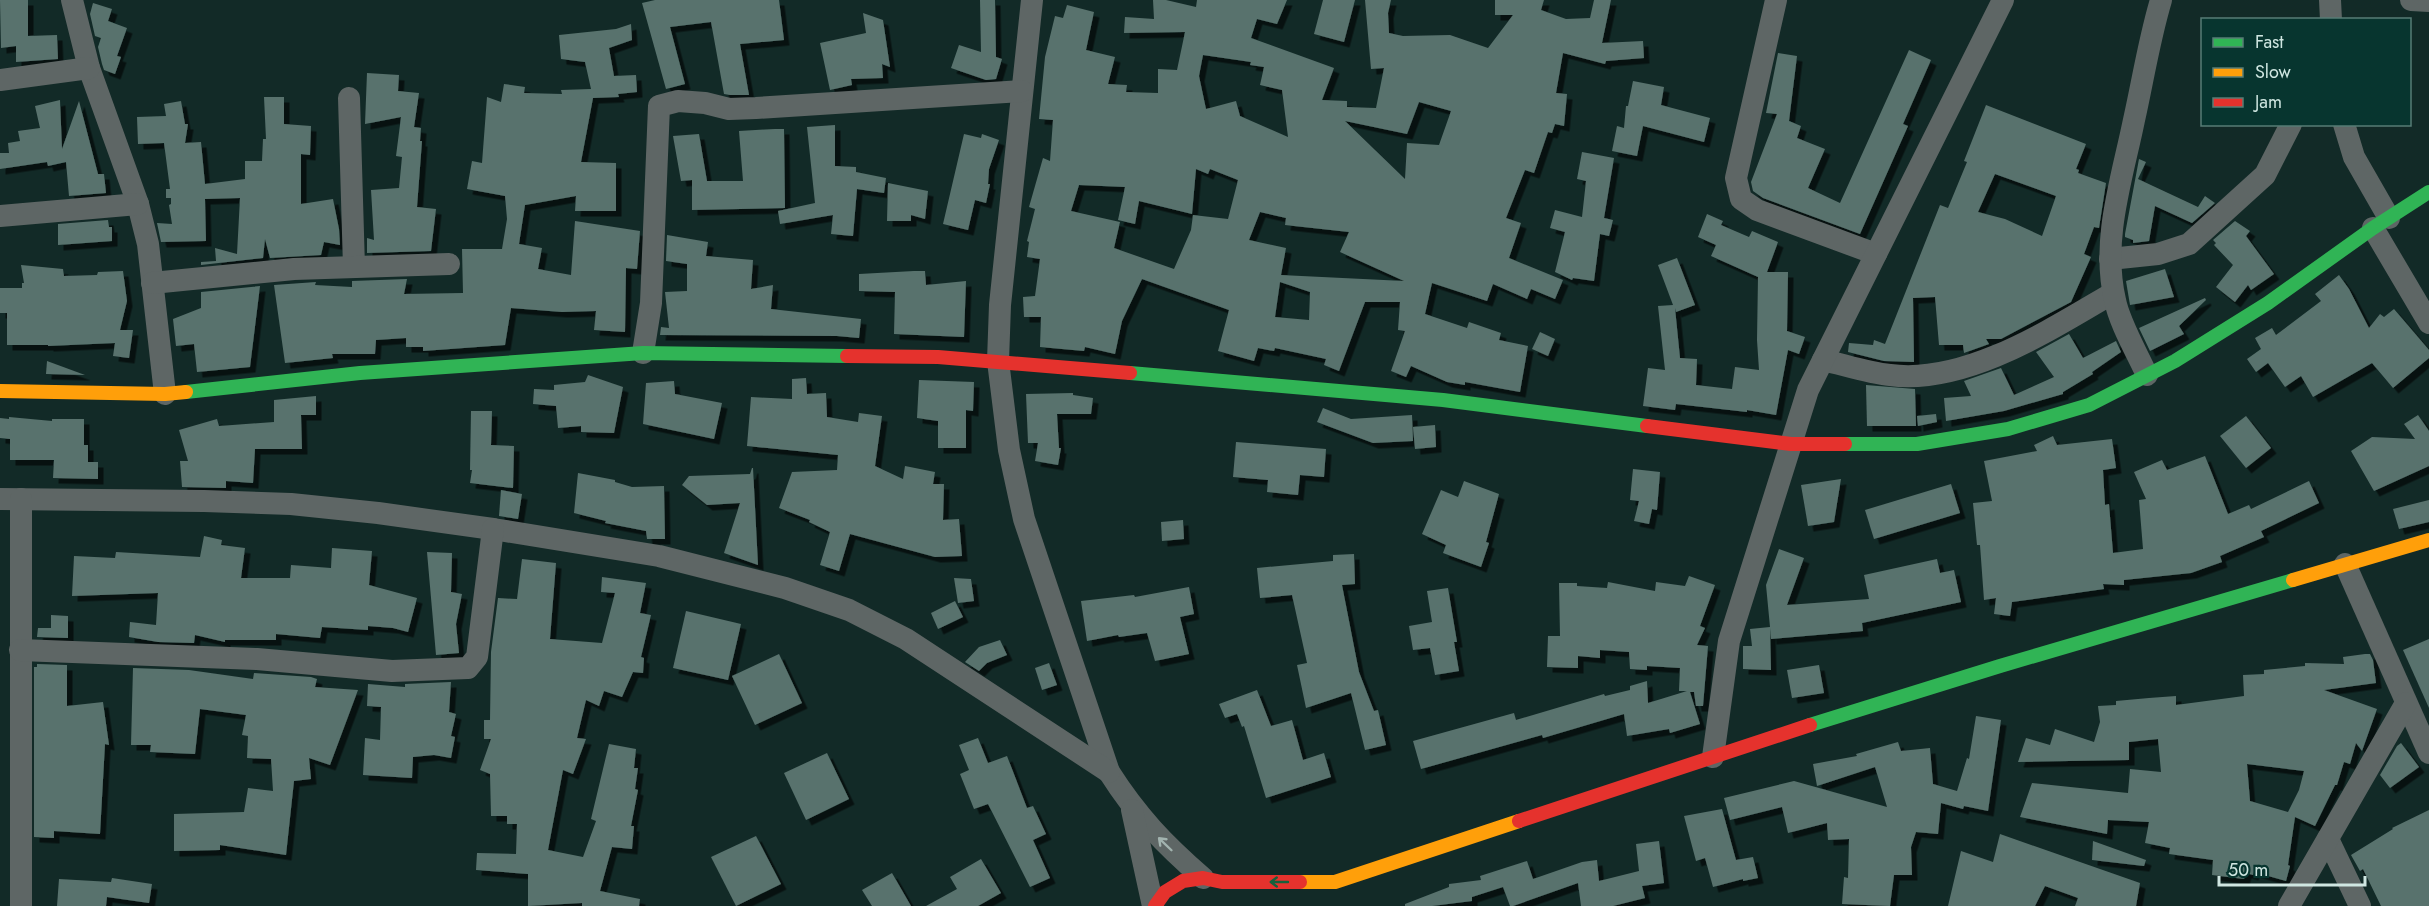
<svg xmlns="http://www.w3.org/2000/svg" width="2429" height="906" viewBox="0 0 2429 906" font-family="Jost,sans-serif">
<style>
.building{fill:#58726d;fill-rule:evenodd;filter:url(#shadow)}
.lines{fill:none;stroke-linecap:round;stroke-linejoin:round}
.street{stroke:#5e6665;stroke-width:22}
.fast{stroke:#30b455;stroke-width:14}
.slow{stroke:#ff9f0a;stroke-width:14}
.jam{stroke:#e5322d;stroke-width:14}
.oneway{stroke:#a2b3af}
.oneway2{stroke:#15613c}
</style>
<defs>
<filter id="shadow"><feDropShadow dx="5.5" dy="5.5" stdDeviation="0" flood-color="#0009"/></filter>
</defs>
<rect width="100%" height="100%" fill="#122a27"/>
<g class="building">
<path d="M0 0H28V36L57 35 58 59 16 62V46L1 48Z"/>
<path d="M655 0H779L784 40 740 44 749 95H730L724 94 711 22 670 27 685 84 666 89 642 3Z"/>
<path d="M980 0H995L996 57 1002 59 996 79 986 80 951 68 959 45 981 52Z"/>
<path d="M1153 0H1166L1196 7 1197 0H1287L1277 24 1257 19 1251 38 1334 68 1322 100 1347 101V107L1376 108 1384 68 1371 69 1365 0H1391L1388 13 1389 33 1403 36 1450 35 1488 48 1513 15H1495V0H1544L1541 10 1566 19 1590 18 1594 0H1611L1602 43 1643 41 1644 58 1606 61 1605 64 1563 53 1556 93 1567 94 1564 126 1555 124 1552 133 1548 132 1534 173 1525 170 1506 218 1521 223 1509 258 1563 280 1555 299 1531 289 1527 299 1493 284 1487 301 1432 283 1425 314 1467 328 1469 322 1501 333 1499 340 1528 346 1520 392 1465 382V385L1447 382 1411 366 1406 377 1391 371 1405 331 1398 330 1400 302H1365L1339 371 1324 365 1326 359 1275 348 1274 351 1258 348 1254 361 1218 351 1229 310 1142 279 1122 321 1115 354 1085 347 1084 351 1040 347 1041 317H1024L1023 297 1035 296 1040 259 1027 257 1029 242 1027 241 1035 209 1029 207 1043 158 1050 161 1053 120 1039 119 1045 57 1055 16 1063 18 1067 5 1094 12 1086 50 1115 57 1108 84 1127 85 1126 92 1158 93V69L1177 70 1185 32 1124 33 1125 17 1154 19ZM1203 55 1251 62 1250 65 1264 67 1260 85 1282 90 1288 137 1240 116 1236 101 1206 109 1199 76ZM1419 102 1451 111 1439 145 1407 143 1405 179 1345 121 1407 134ZM1196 169 1208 174 1210 169 1238 180 1228 219 1193 215 1191 230 1174 269 1114 248 1120 222 1071 211 1079 185 1125 187 1118 220 1135 224 1139 201 1192 214ZM1260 212 1286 218 1285 225 1349 232 1340 252 1404 281 1281 275 1286 248 1249 240ZM1280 282 1310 292 1309 320 1275 317Z"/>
<path d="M1323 0H1355L1344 42 1314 34Z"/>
<path d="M93 3 112 9 108 21 127 28 117 56 121 57 115 74 104 70 102 64 98 47 101 38 95 36 90 14Z"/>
<path d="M863 13 883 20 890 67 882 64 883 78 851 79 852 85 830 90 820 43 866 33Z"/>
<path d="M631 24 632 40 609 48 614 76 636 75 637 92 618 94 619 97 593 98 581 162 616 163V211H575L576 196 525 205 519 244 542 248 538 269 571 275 575 221 640 231 637 269 626 268 625 332 594 330 596 311 562 312 511 308 505 345 423 351V347H406V338L376 340 375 354H332L333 358 285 363 274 285 316 282 315 285 352 287V281L407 279 404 294 463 293 462 249H502L507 219 505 196 467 189 472 161 482 163 487 97 501 102 504 84 525 87 524 93 562 94 561 90 591 89 585 62 561 59 559 35 616 29Z"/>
<path d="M1909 50 1931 60 1903 124 1908 126 1860 234 1763 198 1753 191 1751 182 1777 114 1766 113 1778 53 1797 56 1789 121 1801 126 1797 138 1825 149 1808 188 1840 203Z"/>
<path d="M367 73 399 75 398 91 419 93 414 127 421 128 420 141H422L417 207 436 209 431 251 367 253V238L374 240 371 190 399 188 402 157 396 156 401 117 365 124Z"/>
<path d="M1633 81 1664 87 1661 105 1710 118 1704 142 1643 126 1637 156 1612 151 1617 126 1624 128 1626 106H1628Z"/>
<path d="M264 97H284V124L311 126 310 155 301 154V204L333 199 339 229 340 245 324 242 321 255 270 258 265 239 263 258 201 265V262L216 261 215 248 237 254 240 198 205 199 206 241 161 242 157 223 172 224 169 205 171 204V198H166V189H170L164 143 138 144 137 117 166 116 164 104 181 101 185 124H188L185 143 201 142 205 184 245 179V161H262L263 139H266Z"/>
<path d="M60 100 62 149 79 101 98 174H104L106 193 69 196 66 162 48 166 47 162 0 169V153H9L8 143 20 141 18 131 40 128 35 106Z"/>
<path d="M1986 105 2086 144 2076 169 2079 170 2078 173 2106 183 2099 228 2094 227 2084 254 2091 257 2071 302 2001 339H1986L1989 344 1964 353 1963 345H1939L1935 297 1913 298 1914 362 1884 361 1848 352 1849 343 1873 345 1874 340 1885 344 1940 205 1948 208 1967 162 1964 161ZM1995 174 2056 196 2042 236 2005 219 1978 212Z"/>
<path d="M835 125V166L856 167V172L886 178 884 193 857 189 853 236 831 234 833 215 780 224 778 211 815 203 807 127Z"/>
<path d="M775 129H784L785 208 692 210V180L681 181 673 136 699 134 707 181H743L739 131Z"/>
<path d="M964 134 981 138 982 134 999 140 989 169 988 184H990L986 203 975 200 968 230 943 224Z"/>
<path d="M1582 152 1614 158 1604 218 1613 220 1609 236 1600 234 1594 281 1573 278 1572 280 1555 272 1565 232 1550 228 1555 210 1582 217 1586 181 1577 179Z"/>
<path d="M2139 159 2146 162 2138 179 2198 207 2205 196 2215 203 2192 223 2155 206 2149 241 2133 243V240L2125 237V234Z"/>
<path d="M888 183 928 191 925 219 911 215V221H887Z"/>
<path d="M1707 214 1723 221 1721 225 1749 237 1752 231 1778 242 1767 272H1788L1787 331 1805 337 1799 354 1788 350 1776 415 1747 410V412L1676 404 1675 410 1643 406 1648 368 1665 370 1658 306 1673 305 1658 265 1677 258 1695 305 1676 312 1675 308 1680 358 1697 359 1696 385 1732 389 1735 367 1759 370 1757 340 1758 277 1711 256 1716 245 1698 237Z"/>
<path d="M108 220 109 227H112V241L58 245V224Z"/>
<path d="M2235 221 2250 231 2246 236 2274 274 2251 290 2248 285 2235 302 2216 287 2233 265 2214 245 2216 243 2213 240Z"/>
<path d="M667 235 708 242 706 256 753 260 751 289 773 285 771 309 861 319 859 338 837 336 660 335 661 327 669 328 665 292 687 291V264L666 261Z"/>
<path d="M21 265 63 269 64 276 97 275 98 272 123 271 127 301 120 330H133L129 358 113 356 115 343 48 346V345H7V313H0V288H22V283H24Z"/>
<path d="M2165 269 2174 297 2130 305 2126 281Z"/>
<path d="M914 271H925L926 285 966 281 964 337 894 334 895 292 859 291V274Z"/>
<path d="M2339 275 2349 289 2369 328 2380 314 2384 317 2394 309 2429 350V358L2393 388 2372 363 2313 397 2301 376 2285 387 2268 363 2256 372 2247 359 2261 349 2255 338 2272 328 2276 335 2321 301 2315 294Z"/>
<path d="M260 286 250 367 197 372 194 344 176 346 173 319 201 308V292Z"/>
<path d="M2205 298 2206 300 2179 326 2184 334 2150 351 2139 328Z"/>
<path d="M1540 332 1555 339 1548 356 1532 349Z"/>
<path d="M2069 334 2083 358 2116 341 2121 352 2092 372 2093 374 2063 392V394L2004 411 1946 421 1944 398 1971 396 1964 381 2001 368 2014 395 2054 377 2036 352Z"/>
<path d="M47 361 85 375 46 374Z"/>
<path d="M588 375 623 387 614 433 581 432V426L558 428 556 406 533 404 534 389 554 390V385L585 382Z"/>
<path d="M806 378 807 394 826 393 827 417 858 422 859 413 882 416 875 466 903 479 905 466 935 472 933 484H944L943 520 959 519 962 556 935 557 850 534 839 571 820 565 830 532 809 522 810 520 779 508 792 472 837 470 838 455 747 446 751 397 792 399V379Z"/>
<path d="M919 380 974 382 973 411 966 410V448H938V421L917 418Z"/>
<path d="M674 381 675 394 722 403 714 439 643 424 646 383Z"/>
<path d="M1866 385 1915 389 1916 426H1867Z"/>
<path d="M1073 393V395L1093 398 1091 414H1057L1059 448H1061L1058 465 1035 461 1038 443H1028L1026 394Z"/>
<path d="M316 396V415H301L302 449H255L253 483 226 481V488L182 487 180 461H188L179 430 217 419 219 426 274 422V400Z"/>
<path d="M1323 408 1351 419 1412 415 1413 441 1373 443 1317 422Z"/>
<path d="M471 411H492L491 445 514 446 513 488 470 483 472 470H470Z"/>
<path d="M1936 414 1937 422 1918 426 1917 416Z"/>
<path d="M2418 415 2429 431V466L2374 491 2351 451 2372 437 2415 439 2404 424Z"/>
<path d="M2246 416 2271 448 2246 468 2220 436Z"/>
<path d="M9 417 52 421V419H84V445H88V462H98V479L53 478 54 460H10V439L0 438V418L9 419Z"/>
<path d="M1435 425 1436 447 1415 449 1413 427Z"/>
<path d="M2053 436 2057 445 2112 439 2116 468 2103 470 2105 505 2109 504 2113 553 2143 549 2139 500 2146 499 2134 472 2162 460 2167 470 2205 456 2228 514 2249 505 2251 509 2309 481 2319 503 2261 531 2264 537 2220 556 2222 562 2191 573 2124 580V585L2103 584 2104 589 2012 602 2010 616 1994 614 1996 598 1984 600 1980 545H1977L1973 503 1992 501 1984 461 2037 451 2034 445Z"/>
<path d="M1236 442 1326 449 1324 477 1300 475 1298 495 1267 492 1268 480 1233 477Z"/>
<path d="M752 468H753L758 565 724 553 740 503 707 505 682 485 689 476 750 474Z"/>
<path d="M1633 469 1660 472 1657 510 1652 509 1649 524 1634 521 1639 501 1630 500Z"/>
<path d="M578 473 615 480V482L632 487 664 486 665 539H647L646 531 605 523 606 521 574 513Z"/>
<path d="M1841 479 1834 522 1808 526 1801 485Z"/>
<path d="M1464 481 1499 494 1486 542 1489 543 1481 567 1443 553 1446 545 1422 534 1441 490 1458 497Z"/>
<path d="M1951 484 1960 513 1874 539 1865 510Z"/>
<path d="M501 490 522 494 518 519 499 516Z"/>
<path d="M2429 500V522L2399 529 2393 509Z"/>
<path d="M1183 520 1184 539 1162 541 1161 522Z"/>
<path d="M204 536 222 540 221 545 245 548 241 578H290L291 565 331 568 332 548 372 551 369 585 417 598 408 632 393 628 368 626V630L322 627 320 638 276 634V640H225V642L195 635 194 643 158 642 129 637 130 622 156 625 158 593 72 596 74 556 115 558 116 552 200 557Z"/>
<path d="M1779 549 1804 558 1787 605 1869 599 1864 575 1937 559 1940 573 1954 570 1961 602 1862 623 1863 631 1771 639 1770 628 1771 670 1743 669V646H1752L1750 629 1770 627 1766 585Z"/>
<path d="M427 552 452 553 451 592 462 594 456 624 459 653 436 655Z"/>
<path d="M1354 554 1355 584 1342 585 1359 672 1374 711 1378 710 1386 745 1365 750 1351 693 1306 708 1297 665 1307 663 1292 595 1260 598 1257 568 1333 561V555Z"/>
<path d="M522 559 556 563 550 639 602 643 615 593 601 592 602 577 646 583 640 613 651 615 641 657 644 658 643 673 633 672 622 697 604 691 599 706 586 700 577 738 586 739 573 774 563 770 548 850 583 857 596 821 591 819 609 744 636 749 634 768H638L635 789 638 790 631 826H634L632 849 612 847 600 891 640 899 639 906H582V903L528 906V874L476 870 477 853 516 854 517 824H507V816H491L490 774 480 770 491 739H484V720H490L491 652 498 598 517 599Z"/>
<path d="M1689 576 1715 585 1700 626 1705 628 1697 645 1708 646 1703 706H1696L1694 692H1690L1700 724 1670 733 1669 729 1627 736 1624 714 1543 738 1542 735 1421 769 1413 741 1514 713 1516 720 1604 694 1605 696 1630 690V686L1647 681 1648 703 1687 691H1679L1680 668 1647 666V670L1630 669 1629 652 1600 650V658L1578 656V668L1547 667 1548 636H1560L1559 583H1577V586L1607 588 1608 582 1655 591 1656 582 1685 586Z"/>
<path d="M954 578 971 579 974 601 958 603Z"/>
<path d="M1189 587 1194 614 1180 617 1189 654 1155 661 1147 633 1119 637 1118 635 1087 641 1081 601 1134 595 1135 597Z"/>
<path d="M1448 588 1457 642H1454L1459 671 1435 675 1430 648 1413 650 1409 626 1432 622 1427 591Z"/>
<path d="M955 601 963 617 938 629 931 613Z"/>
<path d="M686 611 741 624 728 680 673 668Z"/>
<path d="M51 615 68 616V638L37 637 38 628H51Z"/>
<path d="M2429 639V708L2403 650Z"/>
<path d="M1000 640 1007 655 987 663 979 671 965 662 979 647Z"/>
<path d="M779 654 802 703 755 725 732 676Z"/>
<path d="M2365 654H2370L2373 660 2376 683 2324 690 2377 709 2362 751 2356 743 2350 764 2344 762 2337 785H2335L2315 826 2295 817 2288 865 2290 866 2286 881 2254 872 2253 875 2246 873 2244 879 2212 875 2213 860 2169 854 2170 848 2145 843 2149 822 2108 820 2107 834 2020 817 2032 783 2128 793 2130 769 2161 772 2158 739 2129 742V760L2018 762 2026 738 2050 745 2055 729 2094 742 2100 722 2098 706 2116 705V701L2149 698 2176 696V705L2244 696 2243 675 2264 674V670L2305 666V663L2344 664 2343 657ZM2247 764 2304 771 2299 790 2288 812 2250 801Z"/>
<path d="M1049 663 1057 685 1042 690 1035 668Z"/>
<path d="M37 664 67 665V706L103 702 109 745 105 744 100 834 54 831V838L34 837V667H37Z"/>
<path d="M1819 665 1824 693 1792 698 1787 670Z"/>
<path d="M133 668 189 670 253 679 254 673 311 677 317 679 315 687 358 690 330 765 309 758 311 779 294 781 286 855 220 845V850L174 851V814L244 812 248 788 273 791 271 759 247 758 248 736 242 735 246 715 200 709 195 754 150 752 151 745H131Z"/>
<path d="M451 682 449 712 456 714 451 736 455 737 451 758 434 755 413 757 412 778 363 775 365 738 380 740 381 707 367 706 368 684 405 687V684Z"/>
<path d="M1257 690 1271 726 1292 720 1303 760 1324 753 1331 777 1266 798 1244 726 1242 727 1237 714 1225 718 1219 704Z"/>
<path d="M1976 716 2001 720 1988 811 1964 806 1963 809 1941 803 1938 834 1916 832 1911 847 1912 875H1894L1890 906 1842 904 1844 877 1848 878 1849 839 1828 840 1827 823 1788 833 1782 807 1730 820 1724 798 1794 781 1887 807 1875 767 1817 786 1813 764 1857 756 1856 754 1898 742 1901 751 1930 748 1933 784 1957 791 1967 758 1969 759Z"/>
<path d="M978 738 988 763 1007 756 1027 808 1033 806 1046 834 1033 840 1050 878 1030 887 988 804 974 809 960 774 969 770 959 745Z"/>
<path d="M2401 743 2419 767 2390 788 2380 775 2397 746Z"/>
<path d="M827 753 849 799 806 820 784 773Z"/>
<path d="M1722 809 1736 860 1753 857 1758 878 1743 881V879L1713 887 1705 858 1696 861 1684 816Z"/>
<path d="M2429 810V906H2381L2363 869 2360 871 2351 855 2393 829 2392 828Z"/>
<path d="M2000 834 2140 883 2136 906H2075L2078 898 2045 886 2035 906H1948L1961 851 1993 862Z"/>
<path d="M756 836 781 884 736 906 711 857Z"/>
<path d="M1659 841 1664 883 1642 886 1645 898 1613 906H1581L1578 883 1513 906H1510L1503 887 1472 897V901L1432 906H1405V904L1449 887V884L1481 880 1480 876 1527 861 1533 879 1582 862 1597 860 1599 881 1639 871 1636 844Z"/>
<path d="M2093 841 2146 860 2144 866 2092 860Z"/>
<path d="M981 859 1001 893 978 906H926L957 889 950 877Z"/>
<path d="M892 873 911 906H872L862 890Z"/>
<path d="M112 878 152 884 149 903 107 897 106 906H57L59 879 111 882Z"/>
</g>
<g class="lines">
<g class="street">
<path d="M72 0 89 68 138 204 148 244 165 394"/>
<path d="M1032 0 1000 305 998 361 1009 450 1024 519 1109 772C1137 816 1164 844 1203 878"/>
<path d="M1776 0 1736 178 1741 199 1757 210 1876 254"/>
<path d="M2330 0 2331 20"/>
<path d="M2411 0 2429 1"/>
<path d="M0 80 89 68"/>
<path d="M349 98 354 267"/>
<path d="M2344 124 2354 157 2389 218"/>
<path d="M0 216 138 204"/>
<path d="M2373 228 2429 323"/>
<path d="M2110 259 2158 254 2189 244 2265 175 2291 124"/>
<path d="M152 283 294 269 449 264"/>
<path d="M643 353 651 303 659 106 678 101 705 103 729 109 756 108 1022 91"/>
<path d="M1823 360C1845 365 1868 373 1890 375 1966 385 2051 329 2113 293"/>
<path d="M2147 375C2137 353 2119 322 2115 300 2101 240 2122 179 2134 120 2143 80 2149 40 2161 0"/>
<path d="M0 499 204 501 291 504 378 513 493 529 659 556 785 588 849 610 906 639 1109 772"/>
<path d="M21 499V906"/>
<path d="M2345 564 2429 753"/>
<path d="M20 650 257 659 392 671 468 668 477 657 493 529"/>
<path d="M1713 757 1729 641 1808 390 2003 0"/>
<path d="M1132 810 1153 906"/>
<path d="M2328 839 2360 906"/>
<path d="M2289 906 2406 703"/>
</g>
<g class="fast">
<path d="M1130 373 1443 400 1647 426"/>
<path d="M186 392 360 373 643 353 847 356"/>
<path d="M1845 444H1917L2008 429 2089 405 2175 361 2268 303 2373 228 2429 192"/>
<path d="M1810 725 2000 666 2293 580"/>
</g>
<g class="slow">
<path d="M0 391 165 394 186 392"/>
<path d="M2293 580 2429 540"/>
<path d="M1300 882H1335L1519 821"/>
</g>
<g class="jam">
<path d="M847 356 938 357 1130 373"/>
<path d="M1647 426 1791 444H1845"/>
<path d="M1519 821 1810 725"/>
<path d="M1155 906 1165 892 1183 881 1203 878 1222 882H1300"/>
</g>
</g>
<defs><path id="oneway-shaft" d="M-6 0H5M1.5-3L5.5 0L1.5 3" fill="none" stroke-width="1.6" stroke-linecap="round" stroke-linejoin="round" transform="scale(1.5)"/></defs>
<use class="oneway" href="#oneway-shaft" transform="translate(1165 844) rotate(-136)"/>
<use class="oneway2" href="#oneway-shaft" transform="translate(1279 882) rotate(180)"/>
<rect x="2201" y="18" width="210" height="108" fill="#07352f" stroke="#577c76" stroke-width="1.5"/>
<rect x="2213" y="38" width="30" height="9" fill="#30b455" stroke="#577c76" stroke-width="1.5"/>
<text x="2255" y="48" font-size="18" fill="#cfe6e1">Fast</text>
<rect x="2213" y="68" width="30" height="9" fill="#ff9f0a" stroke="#577c76" stroke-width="1.5"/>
<text x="2255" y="78" font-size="18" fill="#cfe6e1">Slow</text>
<rect x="2213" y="98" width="30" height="9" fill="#e5322d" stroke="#577c76" stroke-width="1.5"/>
<text x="2255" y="108" font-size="18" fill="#cfe6e1">Jam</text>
<path d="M2219 876v9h146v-9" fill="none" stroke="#cfe6e1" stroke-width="3"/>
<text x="2228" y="876" font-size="18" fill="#cfe6e1" stroke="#07352f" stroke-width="4.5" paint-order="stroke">50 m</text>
</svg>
